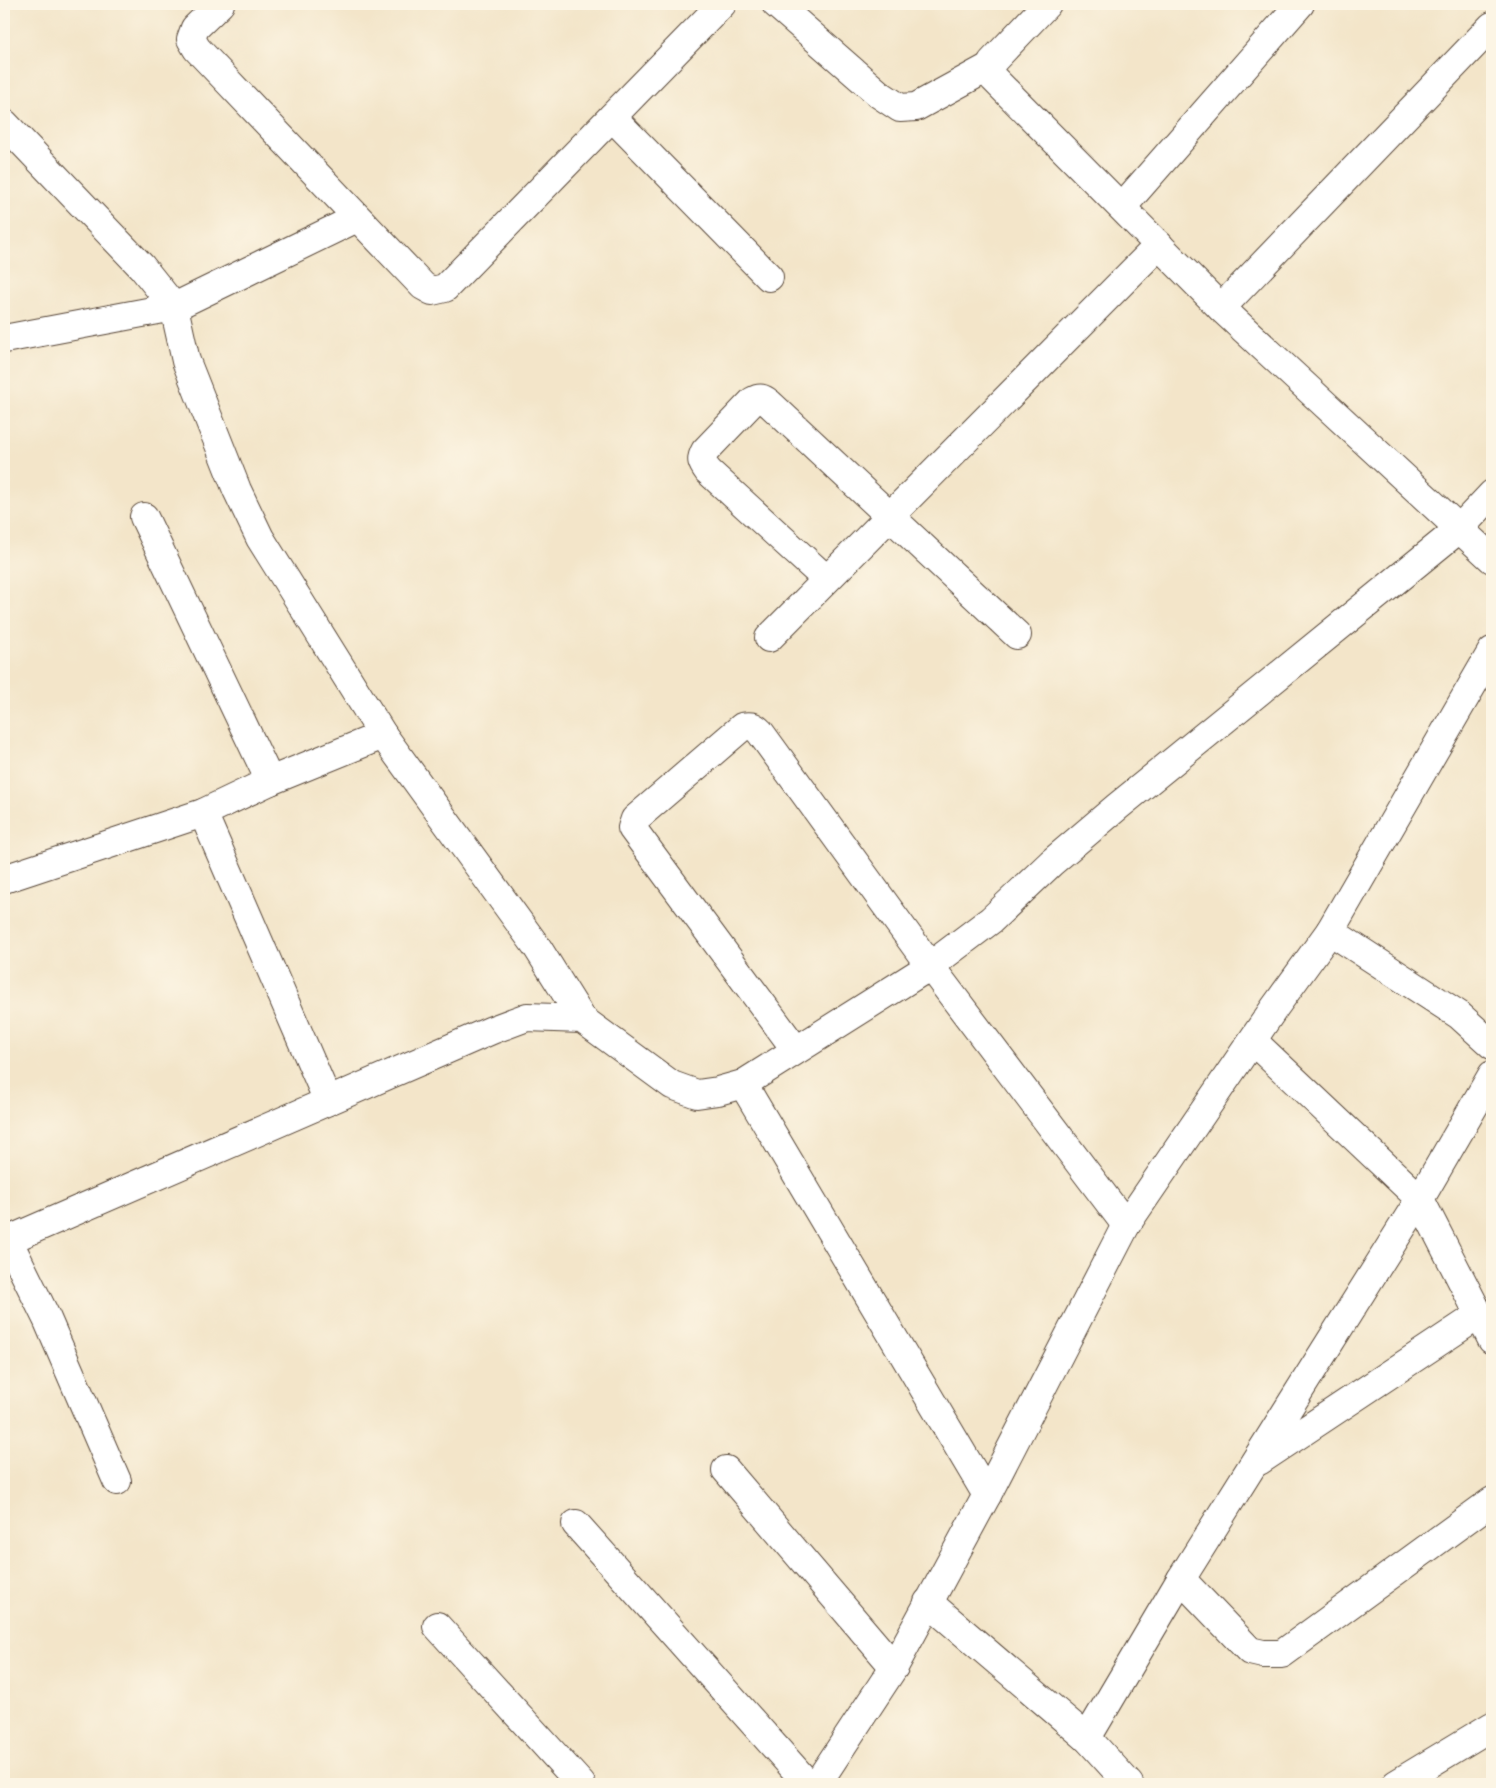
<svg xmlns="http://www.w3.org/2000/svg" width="1496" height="1788" viewBox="0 0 1496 1788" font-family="'Comic Neue',sans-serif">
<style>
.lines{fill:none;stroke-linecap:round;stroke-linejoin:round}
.minor-casing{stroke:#574638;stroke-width:30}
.minor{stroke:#fff;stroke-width:28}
</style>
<rect width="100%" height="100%" fill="#fcf5e5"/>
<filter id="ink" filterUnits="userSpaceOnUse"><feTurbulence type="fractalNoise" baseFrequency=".02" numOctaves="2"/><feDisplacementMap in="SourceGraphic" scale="10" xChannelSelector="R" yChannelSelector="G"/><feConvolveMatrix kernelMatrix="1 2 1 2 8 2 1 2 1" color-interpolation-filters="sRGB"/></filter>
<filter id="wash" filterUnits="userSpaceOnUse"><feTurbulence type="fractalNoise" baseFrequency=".0096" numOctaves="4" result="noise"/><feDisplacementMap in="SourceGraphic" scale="20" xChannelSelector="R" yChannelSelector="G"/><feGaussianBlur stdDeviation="1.12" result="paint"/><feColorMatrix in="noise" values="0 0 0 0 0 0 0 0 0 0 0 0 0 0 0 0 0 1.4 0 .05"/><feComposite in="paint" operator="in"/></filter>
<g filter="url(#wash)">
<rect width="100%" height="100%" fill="#f3e5c9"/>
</g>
<g filter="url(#ink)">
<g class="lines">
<g class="minor-casing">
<g id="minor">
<path d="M220 4 195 28 191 39 197 49 423 286 432 291 445 288 722 4"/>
<path d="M776 4 879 94 900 108 916 107 989 67"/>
<path d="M1047 4 992 62C988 69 989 73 994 79L1221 308 1492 559"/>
<path d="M612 117 769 277"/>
<path d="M4 123 142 267 174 307 186 361 237 490 260 538 383 735 537 947 582 1019"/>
<path d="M1122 207 1300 4"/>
<path d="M1221 308 1492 26"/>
<path d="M4 339 174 307 357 218"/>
<path d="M144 517 270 781"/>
<path d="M826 579 708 471C702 463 700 460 705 451L753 401C760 397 763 398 769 403L1017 635"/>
<path d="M769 638 1159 245"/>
<path d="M203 813 328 1101"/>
<path d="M4 879 203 813 270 781 383 735"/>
<path d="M1330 931 1459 1015 1492 1045"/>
<path d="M1253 1041 1420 1199 1492 1340"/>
<path d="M796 1050 632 828 635 819 742 727C751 725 754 726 760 732L930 966 1126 1225"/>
<path d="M743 1084 987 1495"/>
<path d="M8 1240 47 1319 117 1481"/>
<path d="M4 1242 492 1030 527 1017 582 1019 672 1085 697 1094 718 1091 743 1084 930 966 991 920 1051 863 1117 807 1459 529 1492 494"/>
<path d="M1259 1461 1479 1315"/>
<path d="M726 1470 894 1667"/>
<path d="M576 1524 808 1784"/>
<path d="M1181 1579 1250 1651 1263 1654H1282L1492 1501"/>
<path d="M928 1602 1087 1738 1129 1784"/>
<path d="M437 1626 581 1784"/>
<path d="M1087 1738 1181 1579 1420 1199 1492 1075"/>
<path d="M817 1784 894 1667 987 1495 1126 1225 1275 1007 1330 931 1492 651"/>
<path d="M1396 1784 1492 1726"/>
</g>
</g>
<use href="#minor" class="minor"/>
</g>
</g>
<rect width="1496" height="1788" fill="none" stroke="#fcf5e5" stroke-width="20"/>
</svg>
